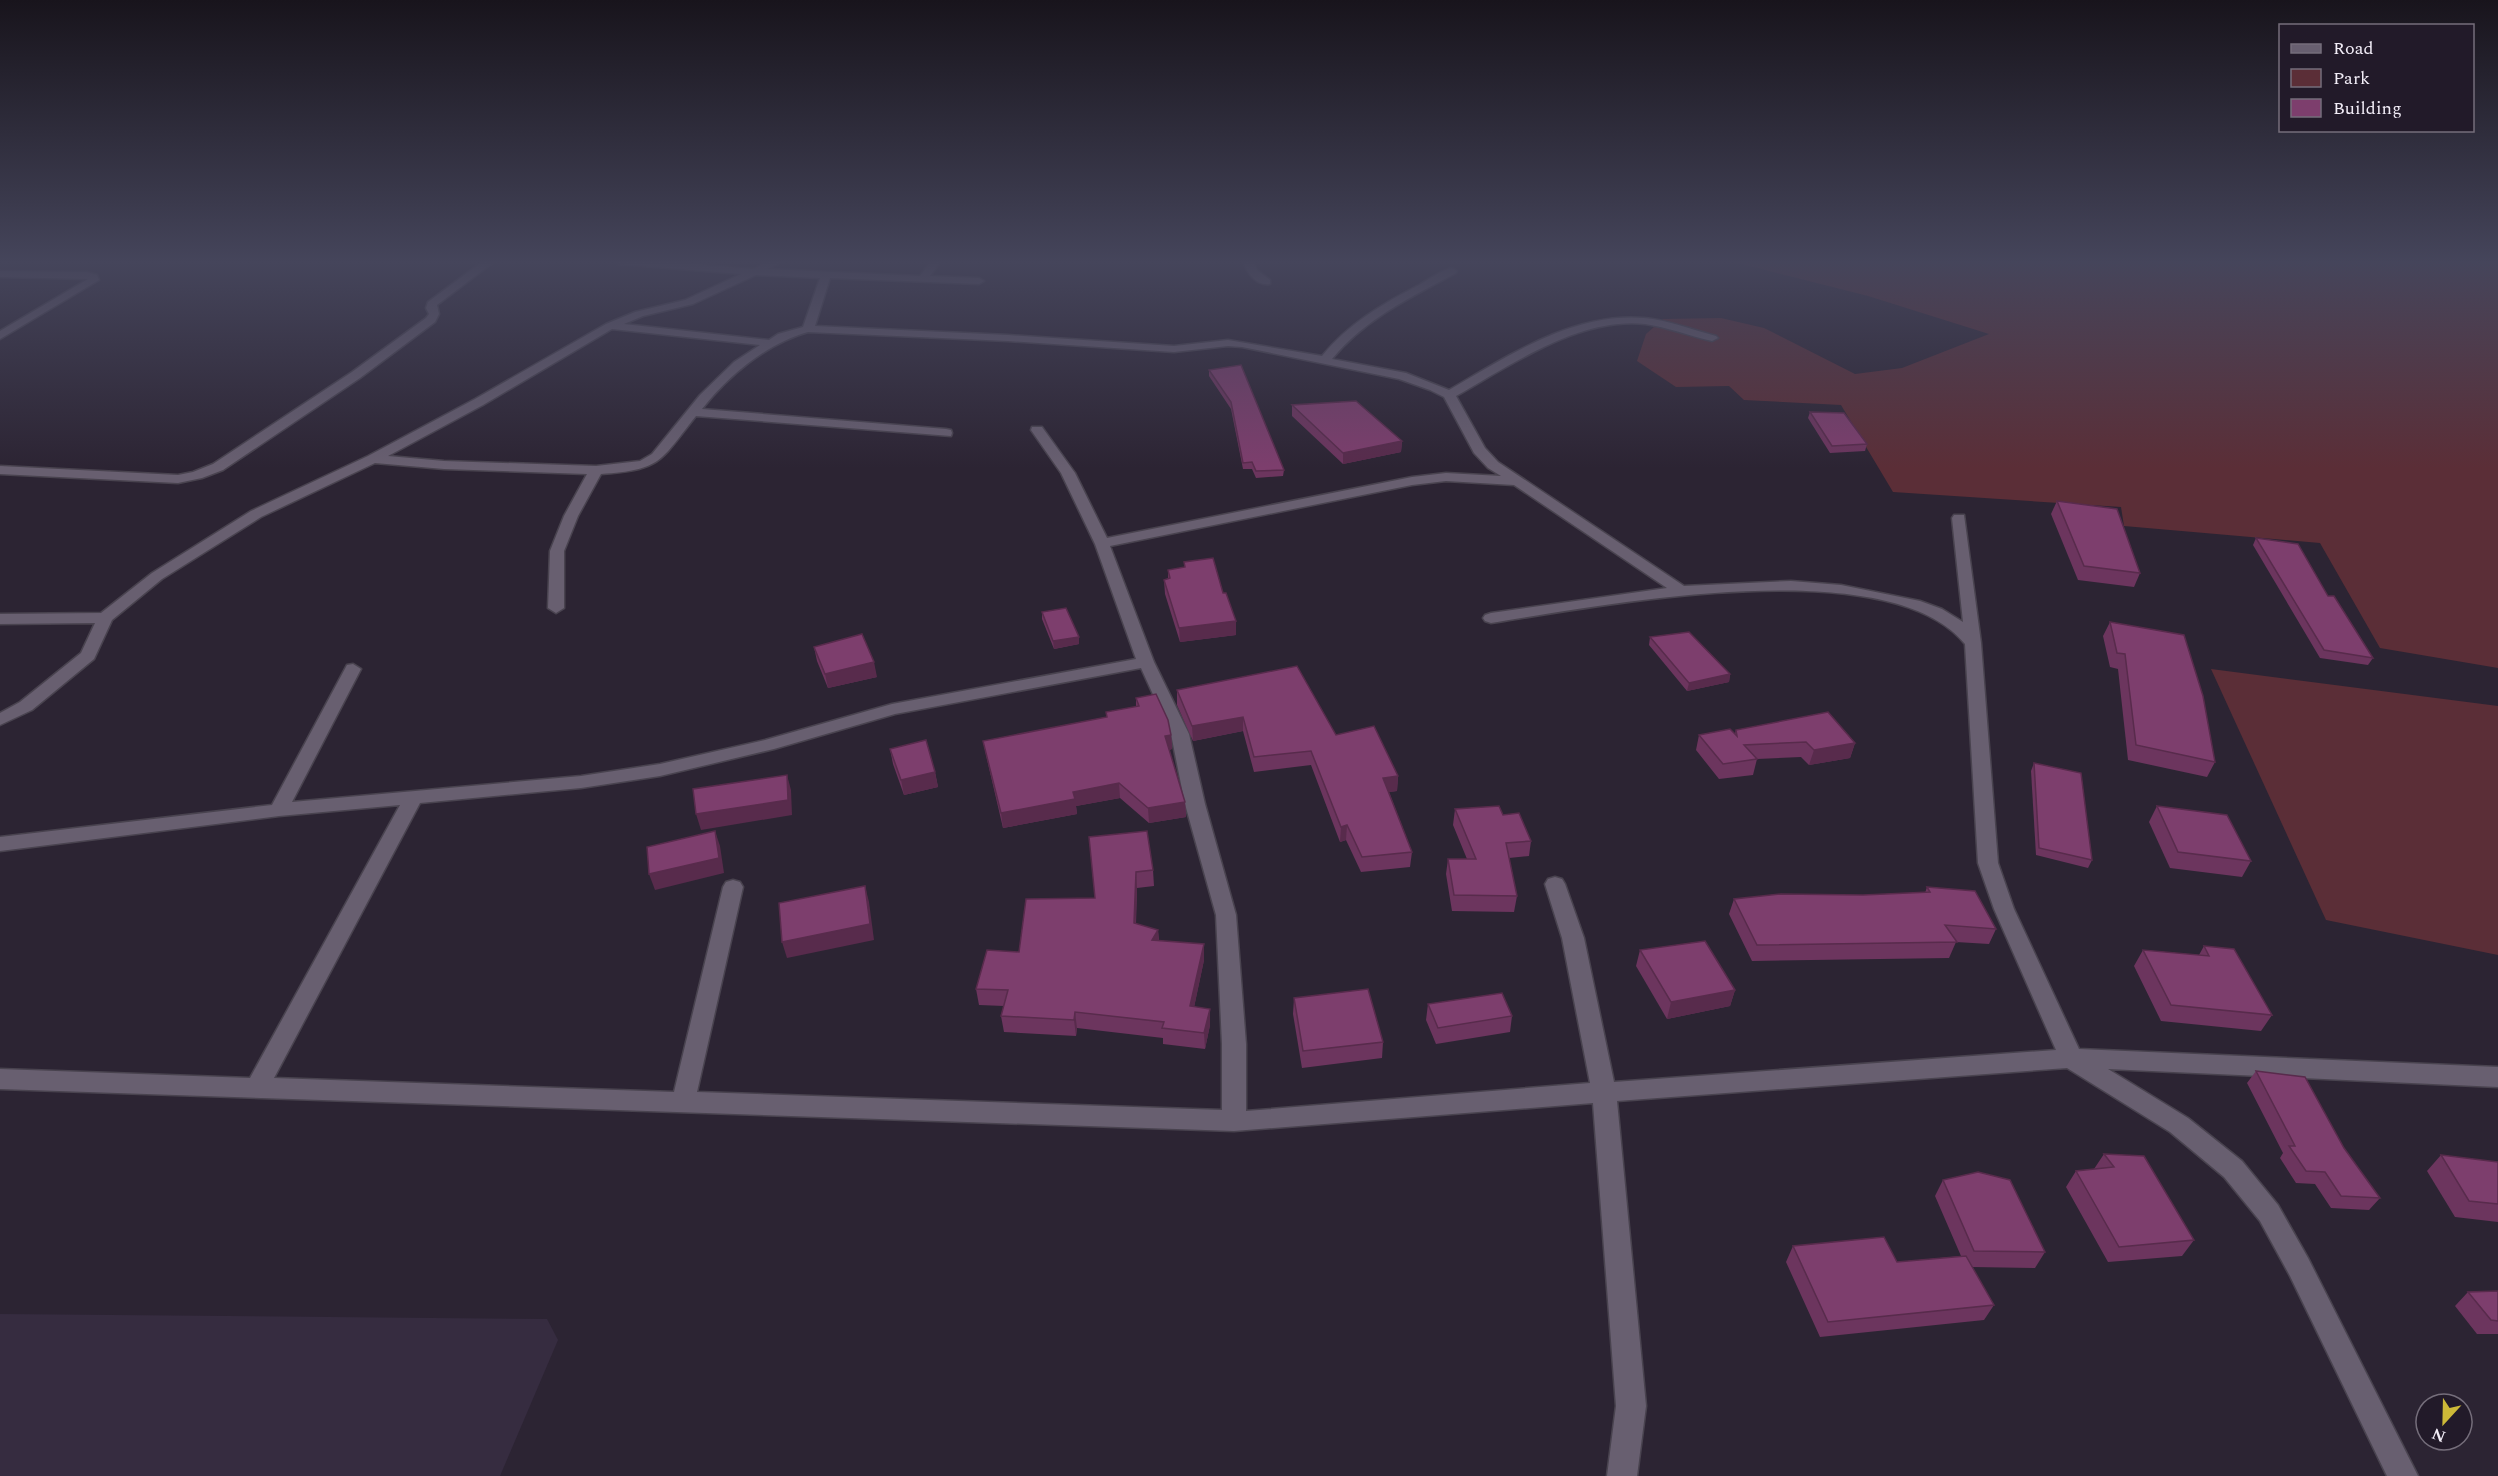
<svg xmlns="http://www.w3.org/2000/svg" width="2498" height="1476" viewBox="0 0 2498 1476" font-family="Spectral,serif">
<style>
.built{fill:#362c40}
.green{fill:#5b2e37}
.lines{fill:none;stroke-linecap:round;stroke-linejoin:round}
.street-casing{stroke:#49434f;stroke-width:3}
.street{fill:#685f70;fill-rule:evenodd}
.wall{fill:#6c355e}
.shaded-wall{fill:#582b4c}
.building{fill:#7d3e6d;stroke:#582b4c;stroke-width:1.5}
</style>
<rect width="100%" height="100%" fill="#2c2433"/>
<path class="built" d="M0 1314 547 1319 558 1340 500 1476H0Z"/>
<g class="green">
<path d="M1729 261H2498V668L2380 648 2320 543 2124 526 2121 507 1893 492 1841 405 1744 400 1729 386 1676 387 1637 361 1646 334 1663 319 1721 318 1764 328 1855 374 1902 368 1989 334 1868 296Z"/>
<path d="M2211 669 2498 706V955L2326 920Z"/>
</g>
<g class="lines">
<g class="street-casing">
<g id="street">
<path d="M483 261H495L437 305 439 314 435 322 360 378 223 470 202 478 178 483 0 474V466L178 475 193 472 213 464 352 372 426 318 429 314 426 308 428 302Z"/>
<path d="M614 261H660L753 269 769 261H783L768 269 920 276 931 261H941L930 276 979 278 984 281 979 284 830 278 815 326 1008 335 1174 346 1228 340 1322 356C1348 324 1382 304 1419 285 1429 279 1440 271 1452 268L1457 271 1456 273C1411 297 1365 319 1332 359L1406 373 1449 390C1508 356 1573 312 1644 318 1668 320 1693 330 1716 336L1718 338 1712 341C1690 336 1667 327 1645 324 1579 317 1511 365 1456 396L1485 448 1498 462 1684 586 1791 581 1841 585 1920 601 1942 609 1963 622 1952 518 1954 515H1964L1981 643 1998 863 2014 909 2079 1049 2498 1067V1087L2108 1069 2188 1118 2242 1161 2278 1205 2308 1258 2418 1476H2387L2290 1276 2260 1221 2224 1177 2170 1132 2067 1068 1617 1101 1646 1406 1637 1476H1607L1616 1406 1593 1103 1234 1131 0 1089V1069L250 1078 400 805 279 816 0 851V837L272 805 347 665 353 664 361 669 292 802 581 776 660 764 765 740 892 704 1136 659 1095 544 1061 473 1031 430 1032 427H1042L1075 473 1107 538 1412 477 1446 473 1501 476 1488 468 1474 453 1444 397 1430 390 1399 379 1242 347 1228 346 1174 352 1008 341 808 332C766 344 729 375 702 409L946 429 951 430 952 433 951 436 696 416C660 461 662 470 601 474L578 516 564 551V608L556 613 548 608 550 551 564 516 587 474 444 469 375 463 261 517 162 579 112 620 94 659 32 710 0 725V713L20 702 81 653 95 623 0 624V614L101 613 152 573 251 511 368 456 475 399 606 324 635 312 685 300 741 274 619 264ZM756 275 820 278 803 327 778 334 769 340 624 324 643 316 693 304ZM612 329 760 345 734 362 700 395 652 454 640 461 596 466 444 461 388 456 483 405ZM1446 481 1514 485 1667 588 1491 613 1485 615 1483 618 1485 621 1491 623C1599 606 1888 549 1965 644L1978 863 1994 909 2056 1050 1614 1082 1584 938 1565 884 1562 879 1555 877 1548 879 1545 884 1562 938 1590 1083 1246 1111V1044L1236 915 1205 804 1189 734 1154 662 1110 546 1412 485ZM1141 668 1171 734 1185 804 1216 915 1222 1044V1110L697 1092 743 887 740 882 733 880 726 882 723 887 674 1092 274 1078 420 803 581 788 660 776 774 749 895 714Z"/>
<path d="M1243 261H1253L1257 270 1270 280V284C1256 286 1247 273 1243 261Z"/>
<path d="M0 271 87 272 97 275 99 280 0 339V331L88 279 0 277Z"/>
</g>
</g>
<use href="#street" class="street"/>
</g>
<g class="wall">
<path d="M1209 370 1284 470 1283 476 1256 478 1252 469H1243L1231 409 1209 376Z"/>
<path d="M1292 405 1402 441 1401 452 1343 464 1292 416Z"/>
<path d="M1810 412 1867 444 1865 451 1830 453 1808 418Z"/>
<path d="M2057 501 2140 573 2134 587 2078 580 2051 514Z"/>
<path d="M2256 538 2328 596 2373 658 2368 665 2320 658 2253 545Z"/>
<path d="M1184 562 1223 593 1236 621V635L1180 642 1165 594 1164 580 1168 579V570L1184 568Z"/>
<path d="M1042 612 1079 637V644L1054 649 1042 619Z"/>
<path d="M2110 622 2215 762 2207 777 2128 760 2118 669 2110 667 2103 636Z"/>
<path d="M1650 637 1730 674 1729 682 1687 691 1649 645Z"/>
<path d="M814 647 877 677 828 688 817 661Z"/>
<path d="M1177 690 1336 735 1398 776 1397 791 1389 792 1412 852 1410 867 1361 872 1346 840 1340 842 1311 765 1254 772 1243 731 1193 741 1177 705Z"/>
<path d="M1136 698 1171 735 1172 749 1169 750 1185 802 1186 817 1149 823 1120 798 1076 806 1077 814 1003 828 986 755 983 741 1106 717V712L1136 707Z"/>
<path d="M1736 730 1855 743 1850 758 1809 765 1801 757 1757 759 1753 775 1719 779 1696 750 1699 735 1735 734Z"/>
<path d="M890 749 935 772 938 787 904 795 893 764Z"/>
<path d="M2034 763 2092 860 2088 868 2036 855 2031 771Z"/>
<path d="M2157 806 2251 861 2242 877 2170 868 2149 822Z"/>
<path d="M1455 809 1503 815 1531 841 1529 856 1509 858 1517 896 1514 912 1452 911 1446 874 1448 859H1467L1453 825Z"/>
<path d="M1089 837 1153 870 1154 886 1137 888 1136 924 1158 930 1159 941 1204 944V960L1194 1007 1210 1025 1205 1049 1163 1044V1038L1077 1028 1076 1036 1004 1032 1001 1016 1004 1006 979 1005 976 989 1019 952 1095 898Z"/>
<path d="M1927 887 1996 929 1989 944 1956 942 1949 958 1752 961 1729 914 1734 899 1863 895 1925 893Z"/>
<path d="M2204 946 2272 1015 2261 1031 2161 1021 2134 966 2143 950 2199 955Z"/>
<path d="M1640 950 1735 990 1730 1006 1667 1019 1636 966Z"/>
<path d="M1294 998 1383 1042 1382 1058 1302 1068 1293 1014Z"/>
<path d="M1428 1004 1512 1016 1510 1032 1436 1044 1426 1020Z"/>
<path d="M2256 1071 2344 1148 2380 1198 2369 1210 2331 1208 2315 1184 2296 1183 2280 1158 2283 1153 2247 1083Z"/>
<path d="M2104 1154 2194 1240 2182 1256 2108 1262 2066 1187 2076 1171 2094 1169Z"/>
<path d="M2441 1155 2498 1162V1222L2455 1217 2427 1171Z"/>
<path d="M1943 1180 2045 1252 2035 1268 1972 1267 1994 1305 1984 1320 1820 1337 1786 1262 1793 1246 1897 1262 1961 1256 1935 1196Z"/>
<path d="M2498 1291V1334H2477L2455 1306 2468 1292Z"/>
</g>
<g class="shaded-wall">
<path d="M1402 441 1401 452 1343 464V453Z"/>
<path d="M1236 621V635L1180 642 1179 628Z"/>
<path d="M1079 637V644L1054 649 1053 641Z"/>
<path d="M874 662 877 677 828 688 825 674Z"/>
<path d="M1730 674 1729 682 1687 691 1689 683Z"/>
<path d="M1243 717V731L1193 741 1192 726Z"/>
<path d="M1171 735 1172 749 1165 751V736Z"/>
<path d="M1855 743 1850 758 1809 765 1814 750Z"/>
<path d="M935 772 938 787 904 795 901 780Z"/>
<path d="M787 775 791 790 792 815 701 830 696 814Z"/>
<path d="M1398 776 1397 791 1382 793 1383 778Z"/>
<path d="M1119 783 1120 798 1076 806 1077 814 1003 828 1001 813 1073 792Z"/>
<path d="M1185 802 1186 817 1149 823 1148 808Z"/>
<path d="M1347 825 1346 840 1340 842 1341 827Z"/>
<path d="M715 831 720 846 724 873 655 890 649 874Z"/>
<path d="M1136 872 1137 888 1135 939 1134 923Z"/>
<path d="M865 886 869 902 874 940 787 958 782 942Z"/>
<path d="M1158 930 1159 946 1152 940Z"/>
<path d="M1204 944V960L1191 1022 1190 1006Z"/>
<path d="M1735 990 1730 1006 1667 1019 1671 1002Z"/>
<path d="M1210 1009V1025L1205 1049 1204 1033Z"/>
<path d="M1075 1012 1077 1028 1076 1036 1074 1020Z"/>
</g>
<g class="building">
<path d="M1241 365 1284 470 1256 471 1252 462 1243 463 1231 402 1209 370Z"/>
<path d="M1356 401 1402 441 1343 453 1292 405Z"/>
<path d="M1810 412 1844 413 1867 444 1832 446Z"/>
<path d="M2057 501 2117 509 2140 573 2084 566Z"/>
<path d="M2256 538 2298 544 2328 596H2334L2373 658 2324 650Z"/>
<path d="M1213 558 1223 593H1226L1236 621 1179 628 1164 580 1170 578 1168 570 1185 567 1184 562Z"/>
<path d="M1066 608 1079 637 1053 641 1042 612Z"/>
<path d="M2110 622 2184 635 2203 696 2215 762 2136 745 2125 654 2117 653Z"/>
<path d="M1689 632 1730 674 1689 683 1650 637Z"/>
<path d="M862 634 874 662 825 674 814 647Z"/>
<path d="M1297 666 1336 735 1374 726 1398 776 1383 778 1412 852 1362 857 1347 825 1341 827 1311 751 1254 757 1243 717 1192 726 1177 690Z"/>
<path d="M1156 694 1168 720 1171 735 1165 736 1185 802 1148 808 1119 783 1073 792 1075 799 1001 813 983 741 1107 717 1106 712 1139 706 1136 698Z"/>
<path d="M1828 712 1855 743 1814 750 1806 742 1744 745 1757 759 1723 764 1699 735 1730 729 1737 736 1736 730Z"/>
<path d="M926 740 935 772 901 780 890 749Z"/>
<path d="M2034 763 2081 773 2092 860 2039 848Z"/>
<path d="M787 775 788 800 696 814 693 789Z"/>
<path d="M1499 806 1503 815 1519 813 1531 841 1506 843 1517 896 1454 895 1448 859H1476L1455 809Z"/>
<path d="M2157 806 2227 815 2251 861 2178 852Z"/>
<path d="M715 831 719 858 649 874 647 847Z"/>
<path d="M1147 831 1153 870 1136 872 1134 923 1158 930 1152 940 1204 944 1190 1006 1210 1009 1204 1033 1162 1028 1164 1022 1075 1012 1074 1020 1001 1016 1008 990 976 989 987 950 1019 952 1026 899 1095 898 1089 837Z"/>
<path d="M865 886 870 924 782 942 779 903Z"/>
<path d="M1927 887 1975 891 1996 929 1945 925 1957 942 1757 945 1734 899 1781 894 1863 895 1930 892Z"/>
<path d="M1705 941 1735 990 1671 1002 1640 950Z"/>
<path d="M2204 946 2234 949 2272 1015 2171 1005 2143 950 2209 956Z"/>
<path d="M1368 989 1383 1042 1303 1051 1294 998Z"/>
<path d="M1502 993 1512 1016 1438 1028 1428 1004Z"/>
<path d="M2256 1071 2305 1077 2344 1148 2380 1198 2341 1196 2325 1172 2306 1171 2289 1146H2295Z"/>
<path d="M2104 1154 2144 1156 2194 1240 2119 1247 2076 1171 2114 1167Z"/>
<path d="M2441 1155 2498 1162V1204L2469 1201Z"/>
<path d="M1978 1172 2010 1180 2045 1252 1974 1251 1943 1180Z"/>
<path d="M1884 1237 1897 1262 1966 1256 1994 1305 1828 1322 1793 1246Z"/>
<path d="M2498 1291V1321L2491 1320 2468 1292Z"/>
</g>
<linearGradient id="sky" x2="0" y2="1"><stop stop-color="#18141c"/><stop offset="0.56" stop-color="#45455b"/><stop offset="1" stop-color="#45455b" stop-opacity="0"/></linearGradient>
<rect width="2498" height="468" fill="url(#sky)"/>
<rect x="2279" y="24" width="195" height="108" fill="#221a29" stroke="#756e7b" stroke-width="1.5"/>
<rect x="2291" y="44" width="30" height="9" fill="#685f70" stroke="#756e7b" stroke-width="1.5"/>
<text x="2333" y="54" font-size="18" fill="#f2edf7">Road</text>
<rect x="2291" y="69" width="30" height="18" fill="#5b2e37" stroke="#756e7b" stroke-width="1.5"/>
<text x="2333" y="84" font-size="18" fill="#f2edf7">Park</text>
<rect x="2291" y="99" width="30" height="18" fill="#7d3e6d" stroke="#756e7b" stroke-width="1.5"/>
<text x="2333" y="114" font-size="18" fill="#f2edf7">Building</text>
<g transform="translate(2444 1422) rotate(202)"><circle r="28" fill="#221a29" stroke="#756e7b" stroke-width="1.5"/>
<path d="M0-4.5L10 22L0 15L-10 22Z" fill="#cdb938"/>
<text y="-9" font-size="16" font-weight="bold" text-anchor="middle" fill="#f2edf7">N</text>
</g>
</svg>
